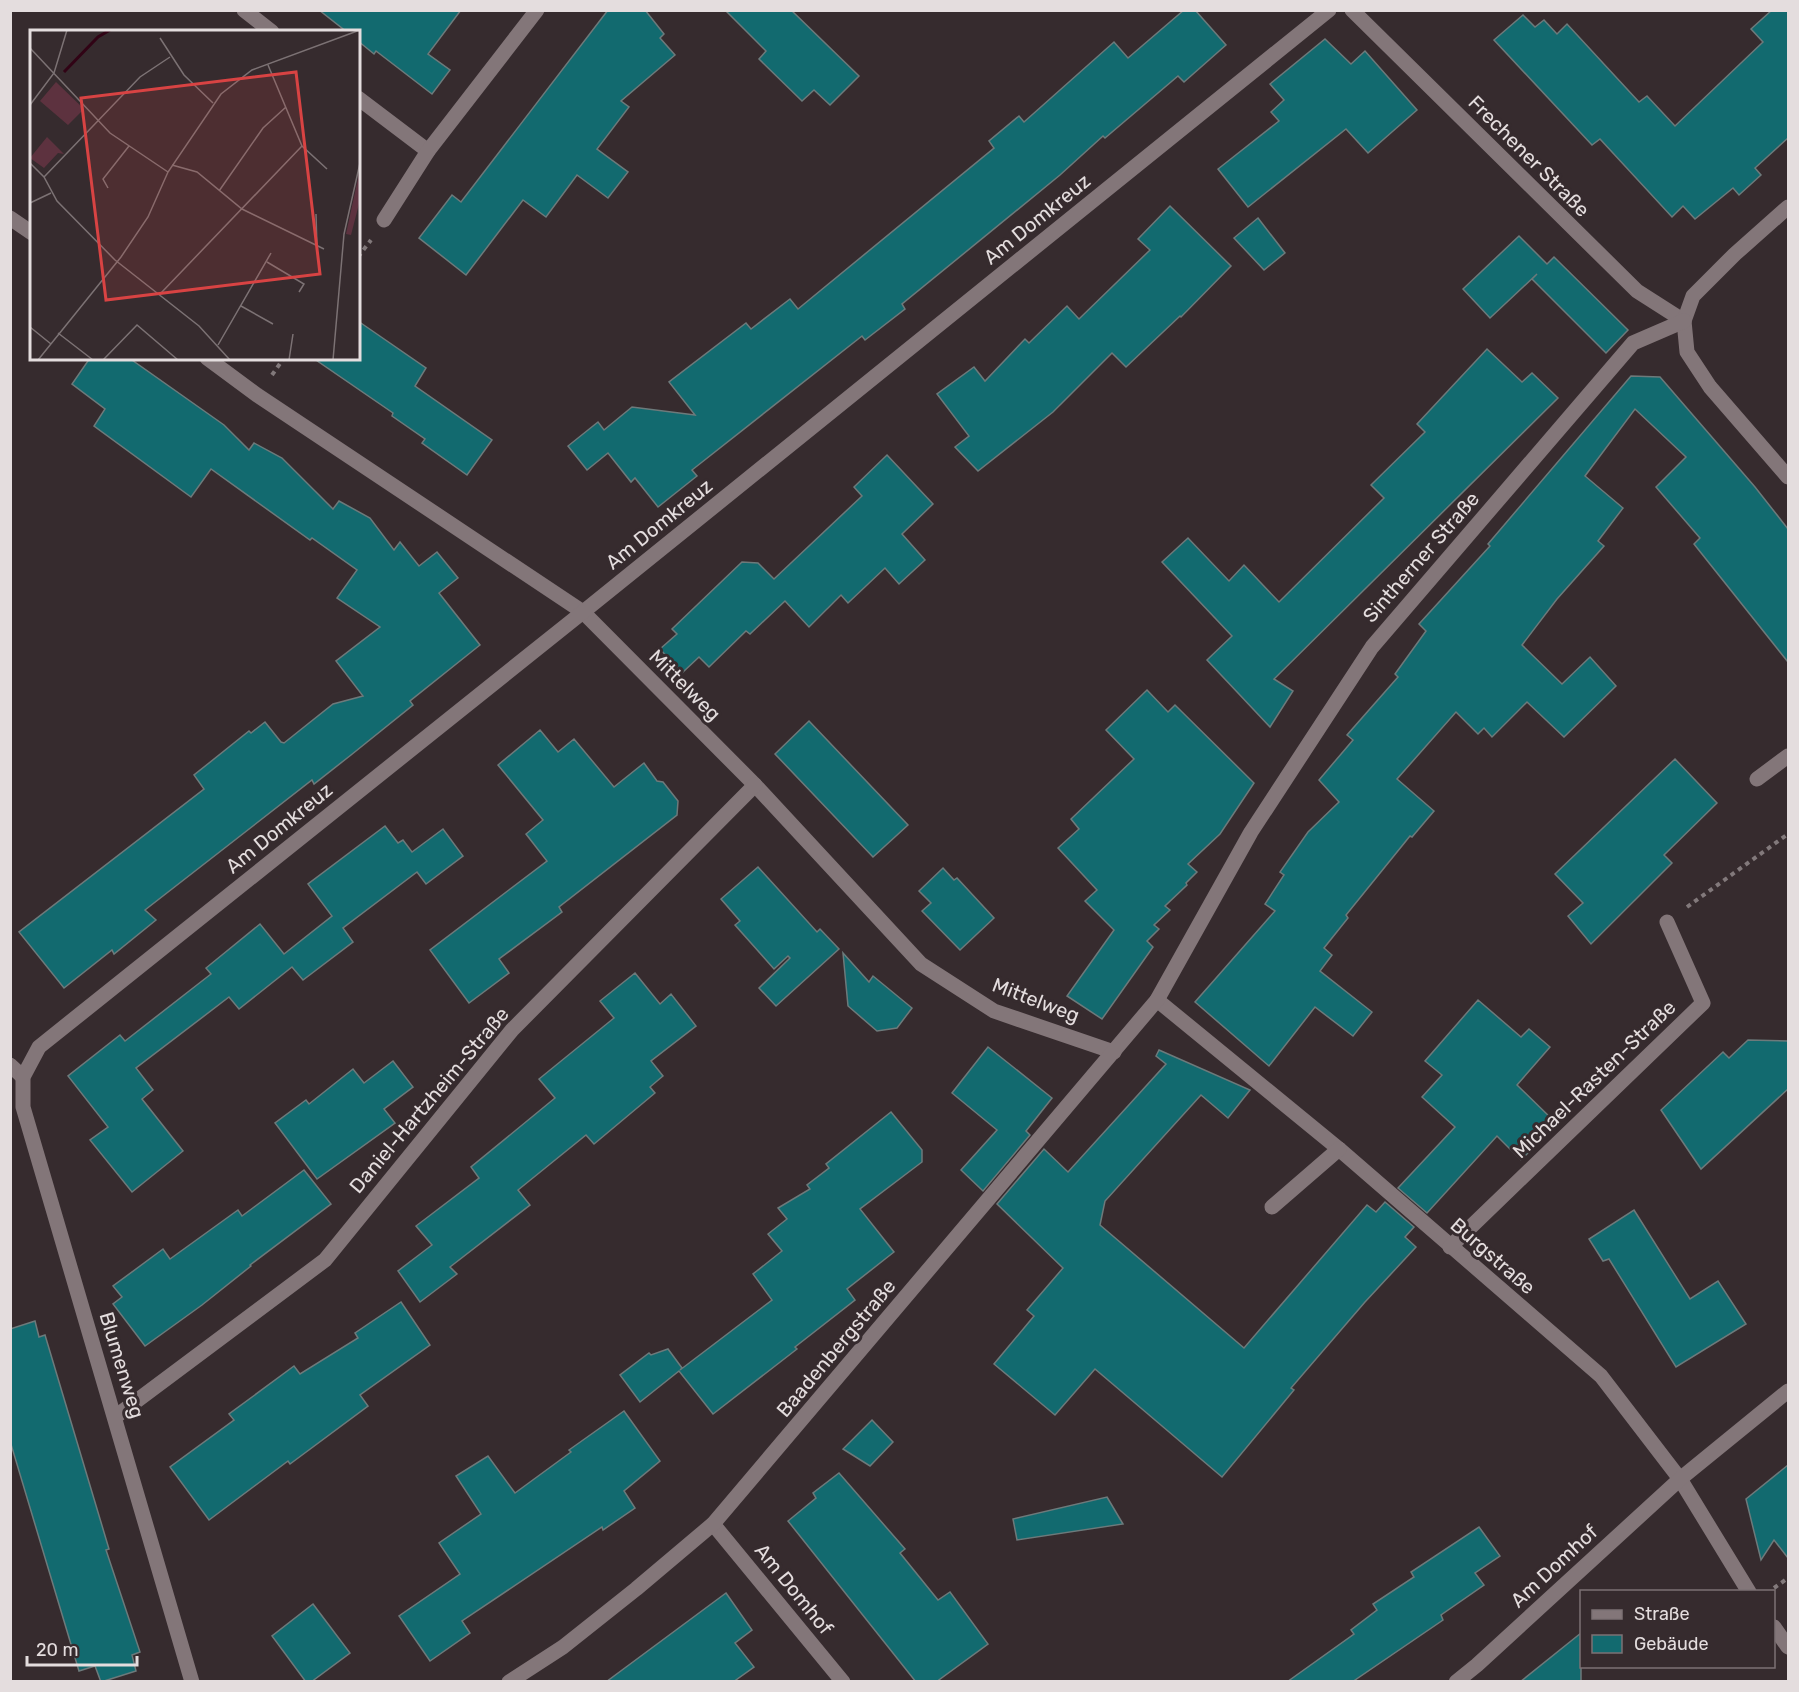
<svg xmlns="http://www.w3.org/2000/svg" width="1799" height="1692" viewBox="0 0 1799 1692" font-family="Rubik,sans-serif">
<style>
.building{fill:#126a6f;stroke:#6d7a7b;stroke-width:1.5}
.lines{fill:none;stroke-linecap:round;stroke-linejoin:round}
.path{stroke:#82797b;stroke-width:4;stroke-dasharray:4.5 4.5;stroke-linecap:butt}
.minor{stroke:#837679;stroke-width:15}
.labels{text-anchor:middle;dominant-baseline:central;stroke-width:6;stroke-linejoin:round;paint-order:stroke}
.street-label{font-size:20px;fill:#e4ddde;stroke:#362b2e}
.inset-river{fill:none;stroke:#310315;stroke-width:3}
.inset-road{fill:none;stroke:#7c7274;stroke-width:1.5}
.view{fill:#d84343;fill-opacity:0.15;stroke:#d84343;stroke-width:3}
.inset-edge{fill:none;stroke:#e4ddde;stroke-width:3}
</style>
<rect width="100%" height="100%" fill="#362b2e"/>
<g class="building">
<path d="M319 10H461L428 54 450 70 432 94 376 51 374 54 358 41V32H347Z"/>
<path d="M608 10H645L664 34 660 38 675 55 621 101 629 107 597 149 628 172 608 198 577 175 546 217 523 200 466 275 419 238 452 195 461 202Z"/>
<path d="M725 10H791L859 76 830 105 814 90 802 101 759 59 766 51Z"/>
<path d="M1184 10H1195L1226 45 1184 82 1178 76 1105 138 1103 136 1060 175 902 304 905 309 865 340 862 336 692 470 697 476 658 507 635 478 631 482 608 453 587 470 568 446 598 422 604 430 632 407 695 415 669 382 746 323 751 329 790 299 798 309 994 148 989 141 1019 116 1024 122 1114 42 1128 58Z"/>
<path d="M1772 10H1788V138L1755 168 1761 175 1739 195 1733 188 1695 219 1683 206 1672 217 1600 139 1592 145 1494 40 1523 15 1535 27 1544 20 1557 34 1567 24 1639 102 1647 96 1675 126 1763 42 1751 29Z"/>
<path d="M1325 39 1351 64 1365 51 1417 110 1368 153 1346 129 1248 207 1218 169 1279 121 1271 112 1284 100 1270 84Z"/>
<path d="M1170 206 1231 266 1181 317 1180 316 1126 367 1112 353 1053 412 978 471 955 447 969 436 937 394 974 367 985 381 1025 339 1029 343 1067 306 1079 319 1150 250 1138 239Z"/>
<path d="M1258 218 1285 253 1264 270 1234 238Z"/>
<path d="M1519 236 1547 264 1554 257 1628 330 1606 353 1532 279 1537 274 1490 318 1463 289Z"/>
<path d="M358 321 426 368 415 386 492 440 467 475 422 443 425 439 392 416 393 413 313 358H358Z"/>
<path d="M1487 349 1522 382 1532 373 1558 398 1274 679 1293 691 1270 727 1207 660 1232 636 1162 562 1188 538 1229 581 1244 565 1279 602 1384 498 1371 485 1425 432 1417 424Z"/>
<path d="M90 358H129L224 425 249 450 254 443 282 458 333 509 339 501 370 518 394 550 400 542 419 566 437 552 458 578 439 593 480 645 410 701 413 705 351 755 314 784 312 780 145 910 156 920 114 954 112 950 64 988 19 932 204 789 194 775 249 731 251 733 265 722 281 742 284 743 333 704 363 696 336 661 380 627 337 598 357 570 312 538 310 540 211 469 191 497 94 426 105 409 72 384Z"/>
<path d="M1631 376 1660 377 1755 487 1788 529V662L1694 544 1700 538 1656 487 1686 457 1635 409 1585 476 1623 508 1598 541 1604 546 1557 599 1522 645 1562 684 1590 657 1616 686 1564 737 1527 702 1492 737 1484 728 1478 734 1456 712 1397 779 1434 811 1412 837 1410 836 1346 915 1348 918 1324 948 1332 955 1320 971 1372 1012 1353 1036 1315 1007 1269 1066 1195 1002 1275 911 1265 904 1284 875 1280 872 1308 832 1339 802 1319 780 1353 740 1347 735 1398 677 1395 674 1426 631 1419 624 1490 546 1488 544Z"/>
<path d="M887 455 933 504 902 534 925 560 899 584 885 568 848 603 841 595 809 627 785 601 750 634 746 631 709 667 699 657 682 673 660 649 677 634 672 629 742 562 758 563 774 579 862 496 854 487Z"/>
<path d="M1147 690 1168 712 1175 705 1254 783 1220 834 1188 864 1197 872 1186 883 1187 885 1165 906 1170 910 1154 925 1159 929 1147 941 1153 947 1102 1019 1067 996 1114 930 1085 901 1097 890 1058 848 1079 829 1071 819 1134 759 1106 730Z"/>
<path d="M809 721 908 825 873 857 775 754Z"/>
<path d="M540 730 558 752 574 739 614 787 644 763 657 781 663 782 678 801 677 815 559 907 562 912 499 959 509 973 469 1003 430 950 547 861 526 834 543 820 498 765Z"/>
<path d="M1675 759 1717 803 1664 855 1672 863 1591 944 1568 916 1583 903 1555 874Z"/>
<path d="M385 826 398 843 403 840 412 852 443 829 463 856 426 884 417 872 343 928 353 942 303 980 292 967 239 1009 229 997 136 1068 153 1090 142 1099 183 1151 132 1192 90 1140 108 1127 68 1076 120 1035 125 1041 211 974 206 968 260 924 284 954 332 916 308 884Z"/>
<path d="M758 867 817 932 820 929 839 949 776 1006 759 988 790 958 788 956 774 969 735 925 740 921 721 899Z"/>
<path d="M943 868 954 880 957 878 994 918 960 950 922 911 931 903 919 891Z"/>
<path d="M843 953 869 982 873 976 912 1008 897 1028 877 1031 848 1006Z"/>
<path d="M635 973 660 1004 671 994 696 1026 651 1061 663 1076 650 1087 655 1093 594 1144 586 1135 518 1190 530 1205 450 1267 457 1274 420 1302 398 1271 432 1245 416 1226 479 1178 471 1167 555 1098 539 1079 614 1018 600 1001Z"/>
<path d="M1478 1000 1521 1037 1529 1029 1550 1047 1517 1085 1557 1124 1521 1160 1497 1136 1427 1213 1398 1188 1455 1127 1422 1097 1442 1075 1425 1061Z"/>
<path d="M1748 1040 1788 1041V1089L1701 1169 1661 1110 1723 1052 1729 1058Z"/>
<path d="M988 1047 1052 1098 1026 1131 1030 1135 983 1191 961 1170 997 1130 952 1093Z"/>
<path d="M1159 1050 1250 1090 1228 1118 1201 1095 1105 1201 1100 1225 1244 1348 1367 1205 1376 1212 1385 1202 1414 1227 1405 1237 1416 1247 1365 1302 1291 1388 1294 1390 1222 1477 1095 1369 1055 1415 994 1364 1034 1316 1027 1310 1063 1268 997 1204 1044 1149 1068 1172 1166 1064 1156 1056Z"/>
<path d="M393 1061 413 1087 384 1109 395 1123 317 1179 275 1123 306 1100 309 1104 353 1069 364 1083Z"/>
<path d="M891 1112 922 1150V1162L860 1209 894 1252 847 1289 855 1300 795 1347 797 1349 713 1414 679 1371 640 1402 620 1375 649 1353 651 1355 668 1349 682 1368 680 1370 772 1300 753 1274 782 1251 768 1234 787 1219 778 1208 810 1189 807 1185 829 1168 826 1164Z"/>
<path d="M304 1170 331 1204 250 1265 251 1266 202 1305 145 1346 113 1304 122 1297 113 1286 163 1249 170 1259 238 1210 242 1216Z"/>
<path d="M1634 1210 1690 1299 1718 1281 1746 1324 1676 1367 1609 1259 1603 1261 1589 1239Z"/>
<path d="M401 1302 430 1345 360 1395 368 1406 290 1464 288 1461 209 1520 170 1467 234 1420 229 1414 294 1366 300 1374 358 1338 355 1333Z"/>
<path d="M35 1321 39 1337 45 1335 109 1549 106 1550 140 1652 132 1655 136 1671 101 1682 95 1666 79 1671 10 1441V1329Z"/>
<path d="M624 1411 660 1461 624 1491 635 1508 603 1530 602 1527 462 1621 470 1633 430 1661 399 1616 460 1574 439 1543 481 1514 456 1476 488 1456 515 1493 571 1452 569 1450Z"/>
<path d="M872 1420 893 1442 870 1466 843 1449Z"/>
<path d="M1788 1465V1558L1774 1540 1761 1560 1746 1499Z"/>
<path d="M839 1473 905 1549 900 1553 938 1600 950 1592 988 1644 936 1682H916L788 1521 816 1498 813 1493Z"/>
<path d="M1107 1497 1123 1524 1017 1540 1013 1519Z"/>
<path d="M1479 1527 1500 1556 1475 1573 1484 1585 1441 1615 1443 1620 1352 1682H1287L1354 1634 1351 1630 1377 1610 1373 1604 1414 1577 1411 1572Z"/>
<path d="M726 1593 752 1630 735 1643 754 1667 733 1682H606Z"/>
<path d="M313 1604 350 1653 311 1682H306L272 1636Z"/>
<path d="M1581 1633V1682H1520Z"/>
</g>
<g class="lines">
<g class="path">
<path d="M358 257 371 240"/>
<path d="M272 375 284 358"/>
<path d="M1687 907 1788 834"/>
<path d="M1774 1588 1788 1578"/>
</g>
<g class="minor">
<path d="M244 10 272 32"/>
<path d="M1352 10 1637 291 1684 321"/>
<path d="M358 98 428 151"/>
<path d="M1788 207 1735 254 1693 296 1684 321 1687 352 1710 387 1788 477"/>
<path d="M10 218 32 233"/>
<path d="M384 220 428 151 537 10"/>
<path d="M207 358 257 395 583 612 755 785 921 964 994 1011 1114 1052"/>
<path d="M1757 779 1788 756"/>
<path d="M1157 1000 1339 1149 1601 1376 1680 1479 1749 1592"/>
<path d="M10 1065 23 1077"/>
<path d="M1272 1207 1339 1149"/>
<path d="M1450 1247 1703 1003 1667 922"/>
<path d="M115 1417 325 1260 512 1030 755 785"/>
<path d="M713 1524 843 1682"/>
<path d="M1774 1627 1788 1647"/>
<path d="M192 1682 23 1107V1077L39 1047 583 612 1329 10"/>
<path d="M509 1682 563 1647 636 1589 713 1524 1157 1000 1251 832 1372 647 1633 343 1684 321"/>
<path d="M1456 1682 1477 1665 1680 1479 1788 1391"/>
</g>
</g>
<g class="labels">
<g class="street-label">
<text transform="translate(1529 156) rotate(45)">Frechener Straße</text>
<text transform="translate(1037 219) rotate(-39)">Am Domkreuz</text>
<text transform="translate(659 524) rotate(-39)">Am Domkreuz</text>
<text transform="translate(1421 557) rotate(-49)">Sintherner Straße</text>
<text transform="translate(685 685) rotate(45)">Mittelweg</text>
<text transform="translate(279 828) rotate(-39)">Am Domkreuz</text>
<text transform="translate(1036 1000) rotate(21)">Mittelweg</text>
<text transform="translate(1594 1079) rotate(-44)">Michael-Rasten-Straße</text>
<text transform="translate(429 1100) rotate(-50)">Daniel-Hartzheim-Straße</text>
<text transform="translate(1493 1256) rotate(41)">Burgstraße</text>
<text transform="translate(836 1348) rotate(-50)">Baadenbergstraße</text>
<text transform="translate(122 1365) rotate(73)">Blumenweg</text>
<text transform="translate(1554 1566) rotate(-43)">Am Domhof</text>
<text transform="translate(794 1589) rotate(51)">Am Domhof</text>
</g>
</g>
<g transform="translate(30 30)">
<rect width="330" height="330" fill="#362b2e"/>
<path d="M26 52 54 79 38 95 10 71ZM17 107 34 124 28 123 14 138 0 128ZM330 139V170L321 205 316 204Z" fill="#5d323f"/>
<path class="inset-river" d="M34 42 68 7 80 0"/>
<path class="inset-road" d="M130 8 154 45 183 73M0 18 80 103 138 142M238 35 272 116 297 139M0 75 24 43 37 0M0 133 14 147 27 171 85 230M142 135 167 142 212 179 294 219M14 147 110 47 140 27M78 158 73 149 99 116M189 161 233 98 256 77M0 173 21 163M286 184 287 218M85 230 169 296 200 330M237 232 274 254 269 262M131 263 272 116M211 276 243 294M0 297 21 314M28 303 63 330M188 315 241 223M8 330 91 227 118 187 138 142 191 64 222 40 330 0M73 330 107 295 148 330M259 330 263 304M303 330 314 204 330 133"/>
<path class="view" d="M266 42 290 244 76 270 51 68Z"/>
<rect width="330" height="330" class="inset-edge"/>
</g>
<rect width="1799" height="1692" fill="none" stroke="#e4ddde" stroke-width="24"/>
<rect x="1580" y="1590" width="195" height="78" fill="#362b2e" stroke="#7c7274" stroke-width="1.5"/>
<rect x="1592" y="1610" width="30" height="9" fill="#837679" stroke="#7c7274" stroke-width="1.5"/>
<text x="1634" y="1620" font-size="18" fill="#e4ddde">Straße</text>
<rect x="1592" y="1635" width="30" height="18" fill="#126a6f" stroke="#7c7274" stroke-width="1.5"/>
<text x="1634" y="1650" font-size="18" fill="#e4ddde">Gebäude</text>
<path d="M27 1656v9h110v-9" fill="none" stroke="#e4ddde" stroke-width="3"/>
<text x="36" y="1656" font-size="18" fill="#e4ddde" stroke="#362b2e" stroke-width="4.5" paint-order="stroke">20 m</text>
</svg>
